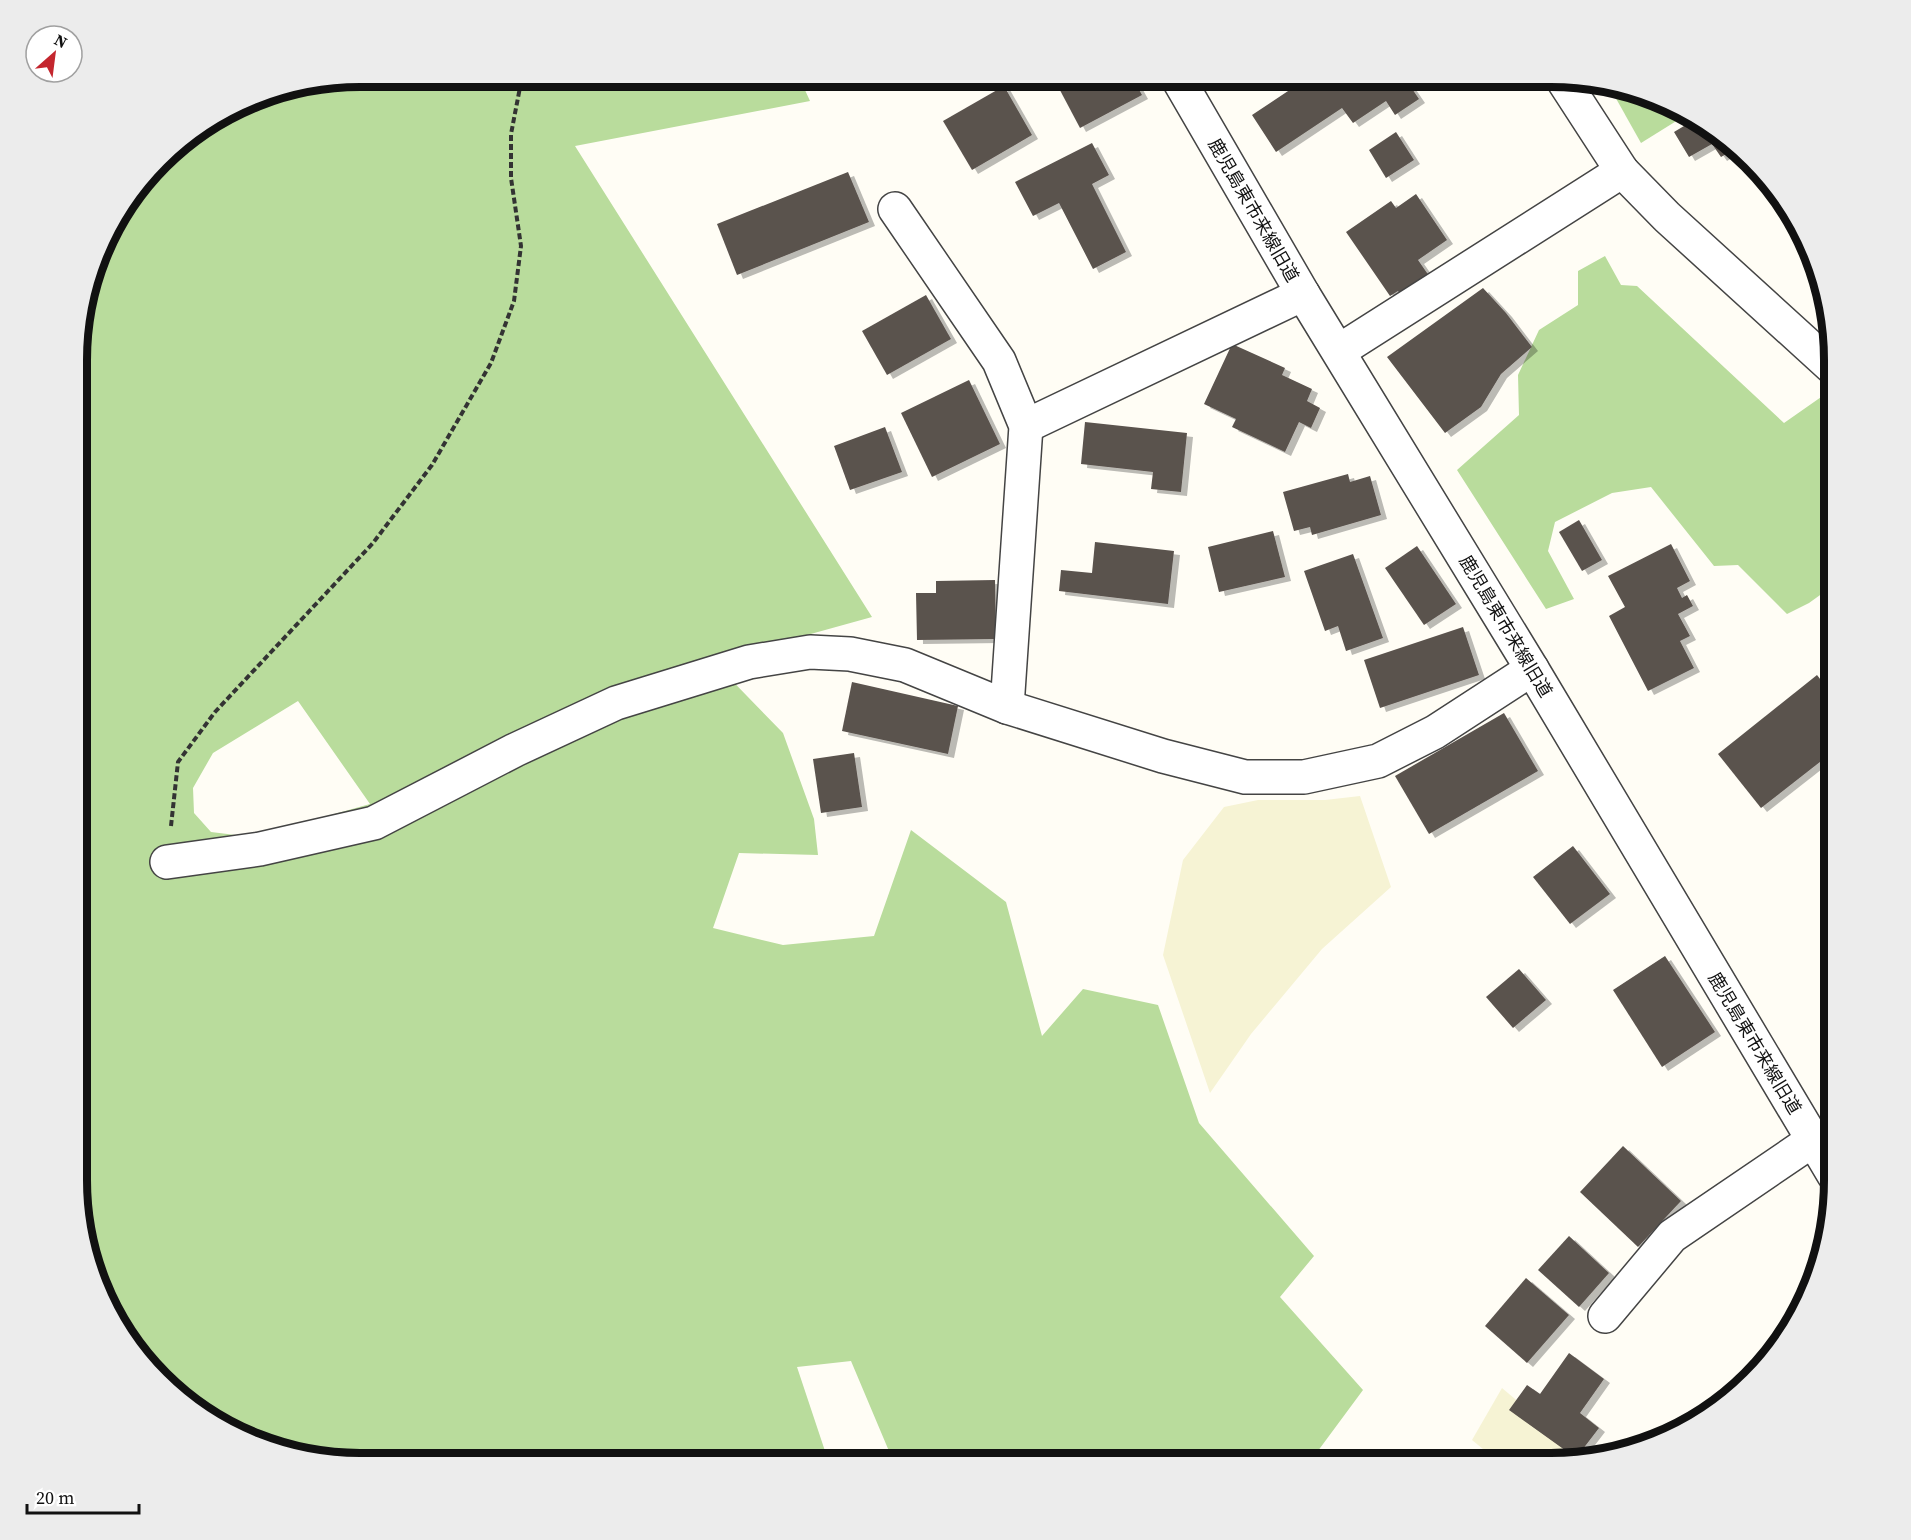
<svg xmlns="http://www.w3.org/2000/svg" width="1911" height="1540" viewBox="0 0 1911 1540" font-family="'Source Serif 4','Noto Sans JP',serif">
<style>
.farmland{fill:#f6f3d4}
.forest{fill:#b9dc9c;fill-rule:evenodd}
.building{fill:#5a524d;filter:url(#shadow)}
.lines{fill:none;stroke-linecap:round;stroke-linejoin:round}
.minor-casing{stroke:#444;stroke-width:36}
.path{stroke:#333;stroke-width:4;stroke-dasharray:6 3;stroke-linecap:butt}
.minor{stroke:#fff;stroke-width:33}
.labels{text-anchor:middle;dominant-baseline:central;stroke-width:6;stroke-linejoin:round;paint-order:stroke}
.street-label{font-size:18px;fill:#111;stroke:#fff}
.rim{fill:none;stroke:#111;stroke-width:8}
</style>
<defs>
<filter id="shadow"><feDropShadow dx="6" dy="4" stdDeviation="0" flood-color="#0004"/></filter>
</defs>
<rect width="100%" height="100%" fill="#fffdf5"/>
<g class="farmland">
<path d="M1360 796 1391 887 1322 949 1251 1034 1210 1093 1163 955 1183 860 1224 807 1258 800H1325Z"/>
<path d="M1502 1388 1584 1457 1551 1463H1500L1472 1440Z"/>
</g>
<g class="forest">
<path d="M360 77H799L810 101 575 146 872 617 713 661 783 733 814 819 818 855 739 853 713 928 783 945 874 936 911 830 1006 902 1042 1036 1083 989 1158 1005 1199 1123 1314 1256 1280 1297 1363 1390 1309 1463H894L851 1361 797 1367 829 1463H342L252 1442 173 1393 106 1306 77 1199 79 323 114 219 173 147 269 92ZM298 701 370 804 252 837 211 832 194 813 193 788 213 753Z"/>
<path d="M1609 86 1660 98 1686 115 1641 143Z"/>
<path d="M1605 256 1621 285 1637 286 1784 423 1834 388V585L1809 603 1787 614 1738 565 1714 566 1651 487 1612 493 1555 522 1548 551 1574 599 1546 609 1457 470 1519 415 1518 375 1539 330 1578 305V271Z"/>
</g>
<g class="building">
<path d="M1053 77H1132L1142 95 1080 128Z"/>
<path d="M1309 77H1404L1419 99 1395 115 1386 101 1353 123 1342 108 1276 152 1252 115Z"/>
<path d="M1004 86 1032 135 972 170 943 121Z"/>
<path d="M1694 120 1738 147 1721 157 1712 144 1689 157 1674 132Z"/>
<path d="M1396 132 1414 160 1386 178 1369 150Z"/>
<path d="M1092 143 1109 175 1092 184 1126 252 1093 269 1059 203 1033 216 1015 182Z"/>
<path d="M848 172 869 222 737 275 717 224Z"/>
<path d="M1416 194 1447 240 1418 260 1434 283 1406 302 1398 291 1390 296 1346 232 1391 201 1396 208Z"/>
<path d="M1483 288 1506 313 1532 347 1501 374 1481 407 1445 433 1387 357Z"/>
<path d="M926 295 951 339 887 375 862 331Z"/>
<path d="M1232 344 1285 368 1282 375 1312 389 1307 401 1320 408 1311 428 1299 422 1285 452 1232 427 1236 419 1204 404Z"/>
<path d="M969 380 1000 444 932 477 901 413Z"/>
<path d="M1085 422 1187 433 1181 492 1151 489 1153 472 1081 464Z"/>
<path d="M885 427 902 472 850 490 834 446Z"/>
<path d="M1348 474 1350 482 1370 476 1381 515 1312 535 1310 527 1294 531 1283 492Z"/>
<path d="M1579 520 1602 560 1582 571 1559 532Z"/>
<path d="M1273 531 1285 577 1219 592 1208 547Z"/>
<path d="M1095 542 1174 551 1168 604 1059 591 1061 570 1092 573Z"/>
<path d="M1671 544 1690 581 1677 588 1682 598 1687 595 1693 606 1678 614 1690 636 1680 641 1694 668 1648 691 1609 616 1625 607 1608 576Z"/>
<path d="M1417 546 1456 604 1424 625 1385 568Z"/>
<path d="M1353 554 1383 638 1346 651 1338 626 1325 631 1304 571Z"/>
<path d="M995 580 996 639 917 640 916 593H936V581Z"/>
<path d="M1463 627 1479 675 1380 708 1364 660Z"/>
<path d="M1817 675 1834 697V751L1761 808 1718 754Z"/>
<path d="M852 682 958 706 948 754 842 731Z"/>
<path d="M1504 713 1538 771 1429 834 1395 776Z"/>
<path d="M854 753 862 807 821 813 813 759Z"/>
<path d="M1834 792V819L1821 802Z"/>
<path d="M1573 846 1610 894 1570 924 1533 877Z"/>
<path d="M1665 956 1715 1032 1662 1067 1613 990Z"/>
<path d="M1519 969 1546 1000 1513 1028 1486 997Z"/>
<path d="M1623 1146 1681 1201 1638 1247 1580 1192Z"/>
<path d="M1569 1236 1609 1273 1579 1307 1538 1270Z"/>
<path d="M1526 1278 1569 1315 1527 1363 1485 1326Z"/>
<path d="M1569 1353 1604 1379 1580 1413 1599 1428 1576 1458 1509 1410 1527 1385 1540 1394Z"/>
</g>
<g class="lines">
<g class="minor-casing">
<g id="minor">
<path d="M1177 77 1303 294 1532 669 1834 1175"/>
<path d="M1561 77 1622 171 1667 217 1834 369"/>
<path d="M895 209 999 361 1026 426 1007 707"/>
<path d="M1339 351 1622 171"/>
<path d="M1026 426 1303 294"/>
<path d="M167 862 260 849 374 823 515 750 616 703 749 662 810 652 850 654 905 665 1007 707 1163 756 1245 777H1304L1378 761 1435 732 1532 669"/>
<path d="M1605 1316 1672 1236 1813 1140"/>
</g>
</g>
<path class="path" d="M171 826 178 762 215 712 373 543 432 465 491 363 514 301 521 246 511 178V134L522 77"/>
<use href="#minor" class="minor"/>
</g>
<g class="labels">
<g class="street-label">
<text transform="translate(1254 210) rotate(60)">鹿児島東市来線旧道</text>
<text transform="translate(1506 626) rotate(59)">鹿児島東市来線旧道</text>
<text transform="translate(1755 1043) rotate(59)">鹿児島東市来線旧道</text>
</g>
</g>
<path d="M0 0H1911V1540H0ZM360 87H1551A273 273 0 0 1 1824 360V1180A273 273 0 0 1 1551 1453H360A273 273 0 0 1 87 1180V360A273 273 0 0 1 360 87Z" fill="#ececec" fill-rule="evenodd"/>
<path class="rim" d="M360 87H1551A273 273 0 0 1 1824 360V1180A273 273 0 0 1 1551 1453H360A273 273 0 0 1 87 1180V360A273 273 0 0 1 360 87Z"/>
<g transform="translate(54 54) rotate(28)"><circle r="28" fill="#ffffff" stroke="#a0a0a0" stroke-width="1.5"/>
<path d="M0-4.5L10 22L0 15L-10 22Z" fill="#c4262e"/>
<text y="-9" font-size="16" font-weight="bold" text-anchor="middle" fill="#111111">N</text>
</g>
<path d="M27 1504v9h112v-9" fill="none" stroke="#111111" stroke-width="3"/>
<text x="36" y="1504" font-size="18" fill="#111111" stroke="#ffffff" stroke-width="4.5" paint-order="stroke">20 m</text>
</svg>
